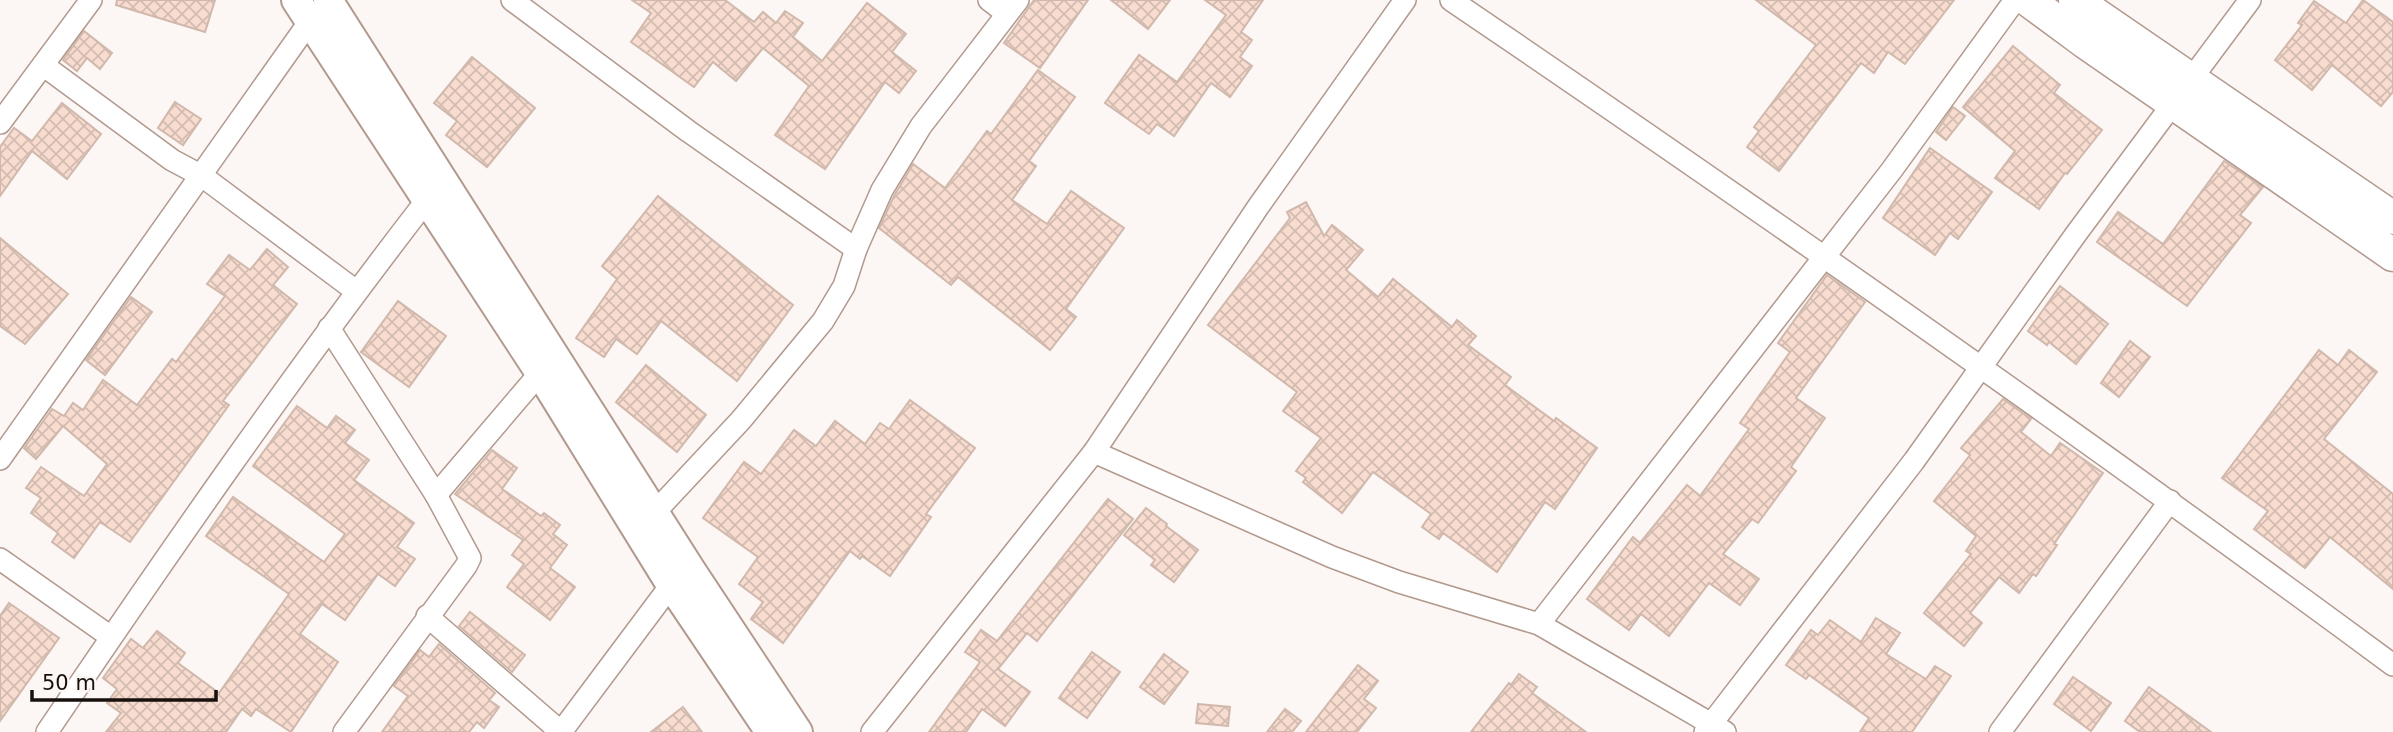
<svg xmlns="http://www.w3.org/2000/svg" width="2393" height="732" viewBox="0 0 2393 732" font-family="'DejaVu Sans',sans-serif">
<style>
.building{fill:url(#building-cross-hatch);stroke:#d1b8ac;stroke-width:2}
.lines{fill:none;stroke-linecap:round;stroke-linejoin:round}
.minor-casing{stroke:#b2998e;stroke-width:24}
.tertiary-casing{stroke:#b2998e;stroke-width:32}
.secondary-casing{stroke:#b2998e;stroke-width:35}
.minor{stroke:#fff;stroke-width:21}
.tertiary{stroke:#fff;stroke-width:28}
.secondary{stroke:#fff;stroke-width:32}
</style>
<defs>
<pattern id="building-cross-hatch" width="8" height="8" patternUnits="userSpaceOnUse" patternTransform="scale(1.75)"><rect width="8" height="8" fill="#f7dccf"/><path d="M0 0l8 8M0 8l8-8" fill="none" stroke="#d3bcb1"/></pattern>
</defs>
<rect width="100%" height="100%" fill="#fcf7f4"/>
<g class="building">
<path d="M117 0H215L205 32 116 5Z"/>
<path d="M632 0H725L754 22 763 12 776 23 785 11 803 23 793 37 822 61 867 3 906 34 892 52 916 71 899 93 885 82 825 169 775 135 809 86 763 48 736 81 713 62 694 87 631 42 651 13Z"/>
<path d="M1034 0H1088L1040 68 1004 43Z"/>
<path d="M1111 0H1170L1148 29Z"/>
<path d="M1205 0H1263L1241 32 1252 40 1240 57 1252 66 1230 97 1211 83 1174 136 1157 124 1149 134 1105 103 1139 55 1177 82 1226 15Z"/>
<path d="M1756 0H1954L1905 64 1888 52 1874 73 1861 63 1779 171 1747 147 1759 131 1754 127 1816 45Z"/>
<path d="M2363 0 2393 22V92L2381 106 2332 65 2312 90 2275 60 2302 25 2298 23 2314 1 2346 23Z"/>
<path d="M84 31 112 53 100 69 87 58 77 71 63 60Z"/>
<path d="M2013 46 2060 85 2054 93 2102 130 2067 174 2065 173 2039 209 1995 178 2015 151 1963 107Z"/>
<path d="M472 57 535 108 487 167 446 135 457 121 434 103Z"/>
<path d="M1038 70 1075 97 1029 161 1036 166 1012 200 1047 224 1071 191 1124 228 1066 309 1076 317 1050 350 958 277 951 285 879 228 894 196 913 164 945 188 987 131 991 134Z"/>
<path d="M175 102 201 119 183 145 158 128Z"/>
<path d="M62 103 101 134 67 179 32 151 0 196V147L14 128 32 141Z"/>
<path d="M1953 107 1965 116 1946 140 1936 132Z"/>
<path d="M1930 148 1992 192 1958 239 1950 233 1935 255 1883 218Z"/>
<path d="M2224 161 2263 187 2240 215 2251 223 2187 306 2097 242 2118 212 2163 244Z"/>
<path d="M658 196 793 305 737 381 661 321 637 354 616 339 604 357 576 338 617 279 602 266Z"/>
<path d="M1306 202 1324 236 1332 225 1363 250 1346 270 1378 297 1393 279 1452 327 1457 320 1476 336 1468 345 1511 377 1505 385 1554 421 1556 418 1597 448 1555 509 1545 502 1497 572 1443 533 1439 539 1422 527 1431 514 1373 472 1342 513 1303 482 1306 478 1296 471 1321 438 1283 411 1297 392 1208 325 1290 218 1287 212Z"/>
<path d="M0 238 68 294 25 344 0 326Z"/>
<path d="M267 249 288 267 273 285 297 304 223 401 229 405 130 542 100 522 74 558 52 542 58 533 31 513 41 498 26 488 41 467 84 496 107 464 63 426 36 459 24 448 52 409 64 416 73 403 83 410 103 380 137 405 172 359 176 362 225 296 207 284 229 255 250 270Z"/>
<path d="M1827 275 1865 302 1796 398 1825 418 1791 467 1796 471 1758 523 1752 519 1723 554 1759 579 1740 605 1709 583 1669 636 1641 614 1629 630 1587 599 1633 537 1640 543 1687 485 1700 496 1749 429 1740 423 1790 352 1778 343Z"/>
<path d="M2060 286 2108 324 2076 364 2049 342 2047 345 2028 331Z"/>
<path d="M131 297 152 312 105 375 86 360Z"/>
<path d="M398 301 446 336 409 387 361 352Z"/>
<path d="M2130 341 2150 357 2119 397 2101 383Z"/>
<path d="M2319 350 2338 365 2349 350 2377 372 2324 439 2393 494V589L2330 537 2305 568 2254 529 2268 511 2222 478Z"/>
<path d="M646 365 706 415 677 452 616 402Z"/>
<path d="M2003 399 2031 419 2021 432 2051 456 2060 443 2103 473 2054 544 2057 545 2036 576 2033 574 2019 593 1999 577 1970 613 1982 623 1964 646 1924 613 1971 554 1966 551 1976 536 1934 501 1970 455 1961 448Z"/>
<path d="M910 400 975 448 926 514 931 517 890 576 862 556 860 559 850 551 783 643 751 619 763 602 739 584 758 557 703 518 744 462 761 474 794 430 816 446 835 421 865 444 880 423 889 429Z"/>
<path d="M297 406 327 428 336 416 355 430 345 443 369 460 354 480 414 523 397 547 415 559 395 586 378 574 345 620 322 604 300 634 338 662 291 732 256 709 251 716 242 709 226 732H106L121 713 107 703 117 689 103 678 131 639 143 648 157 631 185 653 178 663 219 693 289 594 206 536 233 497 324 562 345 534 253 466Z"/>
<path d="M492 450 517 468 502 489 541 516 544 513 560 525 553 534 567 545 550 568 575 587 550 620 507 587 524 564 512 555 523 540 455 494Z"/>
<path d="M1108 499 1133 519 1037 641 1027 633 998 669 1030 692 1005 726 982 709 966 732H929L980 662 965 652 981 630 997 641Z"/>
<path d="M1146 508 1167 524 1166 526 1198 550 1174 582 1151 565 1155 560 1124 535Z"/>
<path d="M9 603 59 638 0 721V616Z"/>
<path d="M470 612 525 655 512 672 459 626Z"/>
<path d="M1876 618 1900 633 1886 654 1926 679 1935 666 1951 676 1912 732H1860L1869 718 1809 675 1806 679 1786 665 1811 630 1818 635 1830 620 1861 642Z"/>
<path d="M439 644 495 693 489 700 499 707 484 728 477 722 469 732H382L408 696 394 686 420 650 429 657Z"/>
<path d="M1092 652 1120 672 1087 718 1059 698Z"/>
<path d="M1164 654 1188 672 1164 704 1140 687Z"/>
<path d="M1358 665 1378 681 1364 699 1376 708 1357 732H1306Z"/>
<path d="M1519 674 1537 687 1532 693 1586 732H1471L1509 683 1511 685Z"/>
<path d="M2073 677 2111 703 2091 731 2054 704Z"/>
<path d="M2149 687 2211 732H2140L2125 721Z"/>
<path d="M1198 704 1230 707 1228 726 1196 723Z"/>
<path d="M683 707 702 732H651Z"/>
<path d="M1285 709 1301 721 1292 732H1267Z"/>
</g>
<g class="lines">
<g class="minor-casing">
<g id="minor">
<path d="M512 0 688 131 856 249"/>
<path d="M989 0 1006 13"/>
<path d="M1451 0C1769 216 2084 437 2393 665"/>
<path d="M43 65 172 160 202 176 356 291"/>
<path d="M0 123 91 0"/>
<path d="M329 328 436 495 470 558 466 566 344 732"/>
<path d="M1094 452 1332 557 1399 582 1539 624 1725 732"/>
<path d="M0 459 310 21"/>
<path d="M436 495 540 373"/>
<path d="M655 512 741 420 823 321 844 286 856 249 882 190 921 126 1018 0"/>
<path d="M0 559 111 637"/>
<path d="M427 616 561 732"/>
<path d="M1539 624 1891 171 2015 0"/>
<path d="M47 732C169 552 293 373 426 201"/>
<path d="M561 732 671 585 682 577"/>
<path d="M872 732 1094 452 1258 207 1405 0"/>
<path d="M1705 732 1914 461 2076 234 2250 0"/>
<path d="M2000 732 2170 501"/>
</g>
</g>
<g class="tertiary-casing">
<g id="tertiary">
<path d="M296 0 540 373 671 585 770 732"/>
<path d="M328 0 691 570 798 732"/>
</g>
</g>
<g class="secondary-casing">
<g id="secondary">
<path d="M2028 0 2085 42 2393 255"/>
<path d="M2075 0 2393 218"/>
</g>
</g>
<use href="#minor" class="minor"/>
<use href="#tertiary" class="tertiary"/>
<use href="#secondary" class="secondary"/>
</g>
<path d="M32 690v10h184v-10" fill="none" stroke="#18100c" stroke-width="3.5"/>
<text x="42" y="690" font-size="21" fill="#18100c" stroke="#fcf7f4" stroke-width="5" paint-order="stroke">50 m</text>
</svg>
